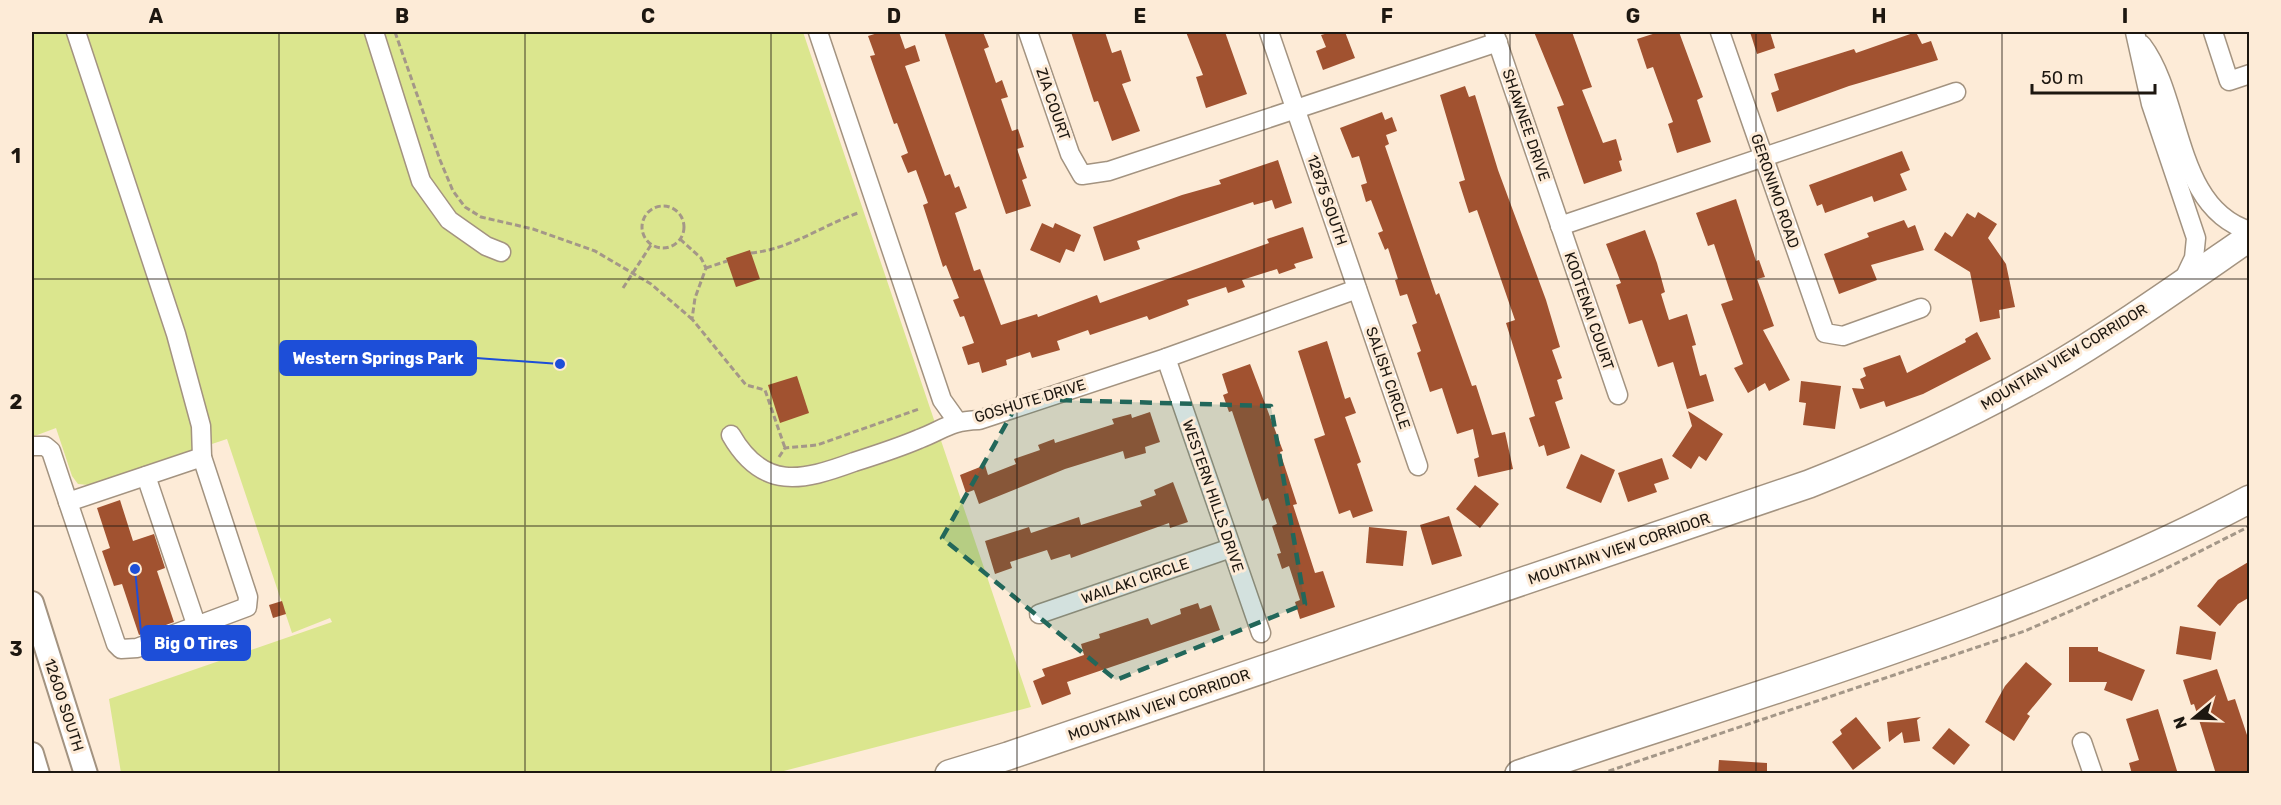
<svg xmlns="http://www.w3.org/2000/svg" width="2281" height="805" viewBox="0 0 2281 805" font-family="Rubik,sans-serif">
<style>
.green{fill:#dbe68e}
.building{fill:#a15230}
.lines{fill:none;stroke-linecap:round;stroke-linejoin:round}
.minor-casing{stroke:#a39380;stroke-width:21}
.major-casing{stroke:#a39380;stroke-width:26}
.highway-casing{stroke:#a39380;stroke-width:30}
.path{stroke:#a49788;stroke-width:3;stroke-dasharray:6 3;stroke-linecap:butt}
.minor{stroke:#fff;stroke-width:18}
.major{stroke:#fff;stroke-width:22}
.highway{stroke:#fff;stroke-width:27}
.marked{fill:#22675a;fill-opacity:0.2;stroke:#22675a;stroke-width:4.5;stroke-dasharray:12 8;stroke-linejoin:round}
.grid{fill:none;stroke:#1d1710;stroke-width:1.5;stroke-opacity:0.55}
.labels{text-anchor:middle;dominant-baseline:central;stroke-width:6;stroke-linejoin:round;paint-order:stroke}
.street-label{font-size:15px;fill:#1d1710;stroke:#fdebd7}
.leader{fill:none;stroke:#1d4ed8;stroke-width:2}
.callout-dot{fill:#1d4ed8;stroke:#fdebd7;stroke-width:2}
.callout{fill:#1d4ed8;stroke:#1d4ed8;stroke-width:2}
.callout-label{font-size:16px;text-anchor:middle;font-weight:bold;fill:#fff}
.neatline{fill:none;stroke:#1d1710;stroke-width:2}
.grid-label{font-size:20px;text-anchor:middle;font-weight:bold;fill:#1d1710}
</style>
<rect width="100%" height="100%" fill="#fdebd7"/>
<path class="green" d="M32 32H803L1031 707 776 773H121L109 699 332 622 330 618 292 633 227 439 88 485 78 484 72 476 56 428 32 437Z"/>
<g class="building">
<path d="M881 32H899L905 49 915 45 920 61 905 66 945 176 950 174 955 188 959 186 967 208 955 213 974 271 980 269 1001 325 1037 314 1038 317 1097 295 1100 303 1269 243 1267 239 1303 227 1313 258 1294 264 1296 268 1279 274 1277 269 1242 280 1245 287 1228 293 1226 287 1187 300 1189 305 1149 320 1147 316 1090 335 1088 330 1057 341 1060 350 1032 358 1030 352 1006 360 1007 365 982 373 979 362 968 365 962 347 974 343 964 316 960 317 953 300 959 298 946 265 943 267 923 205 928 203 916 170 908 173 901 156 908 153 897 123 894 124 870 56 875 55 868 36Z"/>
<path d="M944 32H983L989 47 984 49 996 83 1002 80 1008 97 1001 99 1012 131 1018 129 1024 147 1017 149 1027 178 1022 180 1031 206 1006 214Z"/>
<path d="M1071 32H1105L1112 53 1121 50 1131 81 1122 84 1140 131 1112 141 1098 101 1094 102Z"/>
<path d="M1186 32H1225L1247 94 1206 108 1196 77 1203 75Z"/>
<path d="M1332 32H1345L1355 58 1323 70 1316 51 1326 47 1321 35Z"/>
<path d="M1534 32H1572L1592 87 1582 90 1603 143 1616 139 1622 160 1619 161 1622 171 1584 184 1557 107 1564 105Z"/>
<path d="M1659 32H1679L1703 97 1697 100 1711 142 1677 153 1668 124 1673 122 1653 67 1647 69 1637 39Z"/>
<path d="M1750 32H1770L1775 48 1757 54Z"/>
<path d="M1916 32 1922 44 1931 41 1938 60 1849 86 1777 112 1771 93 1779 90 1774 74 1854 49 1856 53Z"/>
<path d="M1465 86 1469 97 1475 95 1498 170 1546 300 1560 347 1552 350 1562 378 1557 380 1563 399 1555 402 1570 448 1547 456 1544 445 1539 447 1529 418 1535 416 1506 323 1515 320 1477 210 1469 213 1459 182 1465 180 1440 95Z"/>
<path d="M1382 112 1385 120 1392 117 1397 131 1386 135 1389 144 1385 146 1436 295 1439 293 1472 386 1476 385 1492 435 1505 432 1513 469 1478 477 1474 459 1479 457 1473 429 1457 434 1442 388 1430 392 1417 353 1421 351 1412 325 1417 323 1407 294 1400 296 1395 280 1398 279 1388 248 1385 250 1378 233 1383 231 1371 200 1366 202 1361 185 1367 183 1359 156 1352 158 1340 128Z"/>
<path d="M1902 151 1910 170 1900 174 1907 190 1874 202 1872 196 1825 213 1822 204 1817 206 1809 185Z"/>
<path d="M1278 160 1292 203 1275 209 1272 200 1254 205 1253 202 1137 241 1140 249 1104 261 1093 227 1182 195 1221 184 1219 180Z"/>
<path d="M1736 199 1756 261 1759 260 1765 277 1757 279 1774 326 1763 330 1790 380 1769 391 1765 383 1748 393 1734 368 1743 364 1721 304 1733 300 1714 244 1708 246 1696 213Z"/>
<path d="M1978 212 1997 224 1988 238 2006 264 2015 307 1999 310 2000 318 1980 322 1970 272 1934 250 1945 232 1952 237 1967 213 1975 218Z"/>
<path d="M1904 220 1908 228 1915 225 1924 250 1871 265 1877 280 1839 294 1824 254 1869 237 1867 233Z"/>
<path d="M1042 223 1053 228 1055 223 1081 235 1074 252 1066 249 1060 263 1030 250Z"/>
<path d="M1645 230 1657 263 1665 292 1661 294 1669 320 1687 314 1696 345 1692 346 1700 376 1706 374 1714 401 1687 409 1673 362 1658 367 1642 320 1629 324 1616 285 1621 283 1606 244Z"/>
<path d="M750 250 760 279 736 287 726 258Z"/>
<path d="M1977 332 1991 359 1923 394 1886 407 1884 401 1860 409 1852 388 1864 389 1860 379 1866 376 1863 368 1900 355 1907 373 1966 342 1965 339Z"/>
<path d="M1327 341 1345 399 1350 397 1356 413 1345 417 1361 462 1357 464 1373 511 1353 518 1350 510 1339 514 1314 439 1325 435 1298 351Z"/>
<path d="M1250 364 1283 451 1280 452 1297 504 1293 505 1315 573 1323 571 1335 607 1300 619 1295 602 1300 600 1289 566 1282 569 1277 554 1281 553 1272 526 1277 524 1268 498 1262 501 1232 411 1229 412 1223 395 1228 393 1222 374Z"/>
<path d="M797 376 809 413 780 423 768 385Z"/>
<path d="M1801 381 1841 386 1835 429 1803 425 1806 403 1799 402Z"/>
<path d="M1688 411 1723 434 1706 461 1699 456 1691 469 1672 456 1692 426Z"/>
<path d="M1150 412 1160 442 1145 447 1146 453 1125 459 1123 451 1065 469 979 504 974 490 966 493 960 475 985 465 988 475 1016 464 1014 459 1040 450 1038 445 1054 439 1055 443 1114 424 1112 419 1131 414 1132 418Z"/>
<path d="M1581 454 1615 470 1601 503 1566 488Z"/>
<path d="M1662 458 1669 479 1654 484 1657 492 1628 502 1618 473Z"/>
<path d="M1173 482 1188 522 1170 528 1169 523 1071 558 1070 554 1051 560 1047 550 1010 562 1012 568 995 574 985 541 1029 527 1031 533 1079 517 1081 525 1142 506 1140 501 1156 495 1154 490Z"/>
<path d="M1475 485 1499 504 1480 528 1456 509Z"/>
<path d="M120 500 133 541 154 534 165 568 157 571 174 622 139 635 122 584 114 586 102 551 110 548 97 508Z"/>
<path d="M1449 516 1462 556 1432 565 1420 525Z"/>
<path d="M1369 527 1407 531 1403 566 1366 563Z"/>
<path d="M2250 561V597L2238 604 2220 626 2197 606 2218 580Z"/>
<path d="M282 601 286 614 273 618 269 605Z"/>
<path d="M1198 603 1200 609 1211 605 1220 630 1067 682 1071 694 1042 705 1033 681 1045 676 1042 669 1084 655 1081 644 1100 638 1099 634 1148 618 1151 625 1181 614 1180 609Z"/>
<path d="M2180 626 2216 632 2211 660 2176 654Z"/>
<path d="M2069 647H2098V651L2145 670 2132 701 2104 690 2107 682H2069Z"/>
<path d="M2026 662 2052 684 2027 714 2030 716 2014 741 1985 722 2005 686Z"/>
<path d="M2217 669 2228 701 2235 699 2250 744V774H2216L2194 704 2191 705 2183 680Z"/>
<path d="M2158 709 2178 774H2132L2129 763 2139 760 2126 719Z"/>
<path d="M1856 717 1881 748 1853 770 1832 742 1842 734 1840 730Z"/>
<path d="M1921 717 1917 720 1920 741 1904 743 1902 732 1889 742 1887 722Z"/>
<path d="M1949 728 1970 745 1954 765 1932 748Z"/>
<path d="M1719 760 1767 763V774H1718Z"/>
</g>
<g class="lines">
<g class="minor-casing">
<g id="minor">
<path d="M374 32 421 181 449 220 486 246 501 252"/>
<path d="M818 32 942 400 957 421"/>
<path d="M1028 32 1070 154 1082 175 1109 171 1498 42"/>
<path d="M1269 32 1418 466"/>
<path d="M1494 32 1618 395"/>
<path d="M1720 32 1825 333 1843 336 1921 308"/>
<path d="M2135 32 2151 104 2196 238 2194 258 2183 281"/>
<path d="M2213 32 2229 81 2250 74"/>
<path d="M2142 45C2183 99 2174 208 2250 231"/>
<path d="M1560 226 1956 92"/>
<path d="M1166 358 1261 633"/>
<path d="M731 435C763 491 802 481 854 462 876 455 898 448 919 439 945 429 949 421 979 420L1166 358 1357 289"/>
<path d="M32 446H45L51 451 68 502 202 457"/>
<path d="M146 476 197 627"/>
<path d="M68 502 116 644 121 649 137 648 247 607 248 597 202 457 201 426 176 334 76 32"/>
<path d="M1039 614 1231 548"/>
<path d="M2082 742 2093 774"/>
</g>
</g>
<g class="major-casing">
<g id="major">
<path d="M32 603 86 774"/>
<path d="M32 754 38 774"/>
</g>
</g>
<g class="highway-casing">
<g id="highway">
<path d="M949 774 1008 756 1809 484C1890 452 1968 416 2044 373 2115 332 2182 284 2250 237"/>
<path d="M1519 774C1762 692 2023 619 2250 499"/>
</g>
</g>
<g class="path">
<path d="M395 32 440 160 453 191 465 207 481 217 533 229 595 251 651 284 692 319"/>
<circle cx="663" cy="227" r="21"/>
<path d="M680 239 701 258 706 268 695 298 692 319 746 385 765 390 785 448"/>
<path d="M751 253C791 249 821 226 858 213"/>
<path d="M706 268 727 261"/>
<path d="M623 288 651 245"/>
<path d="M779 457 785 448 817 445 919 409"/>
<path d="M1600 774 2025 631 2157 573 2250 526"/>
</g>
<use href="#minor" class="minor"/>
<use href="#major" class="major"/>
<use href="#highway" class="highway"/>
</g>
<path class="marked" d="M1020 399 1271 406 1305 604 1116 680 942 538Z"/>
<path class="grid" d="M279 32V774M525 32V774M771 32V774M1017 32V774M1264 32V774M1510 32V774M1756 32V774M2002 32V774M32 279H2250M32 526H2250"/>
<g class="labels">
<g class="street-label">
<text transform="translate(1053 104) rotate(71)">ZIA COURT</text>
<text transform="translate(1526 125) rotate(71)">SHAWNEE DRIVE</text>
<text transform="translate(1775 191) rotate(71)">GERONIMO ROAD</text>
<text transform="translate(1327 200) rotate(71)">12875 SOUTH</text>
<text transform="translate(1589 311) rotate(71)">KOOTENAI COURT</text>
<text transform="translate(2064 357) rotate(-31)">MOUNTAIN VIEW CORRIDOR</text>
<text transform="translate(1388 378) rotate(71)">SALISH CIRCLE</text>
<text transform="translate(1030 401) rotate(-17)">GOSHUTE DRIVE</text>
<text transform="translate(1213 496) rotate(71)">WESTERN HILLS DRIVE</text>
<text transform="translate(1619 549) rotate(-19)">MOUNTAIN VIEW CORRIDOR</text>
<text transform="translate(1135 581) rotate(-19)">WAILAKI CIRCLE</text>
<text transform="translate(64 705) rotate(72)">12600 SOUTH</text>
<text transform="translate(1159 705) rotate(-19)">MOUNTAIN VIEW CORRIDOR</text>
</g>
</g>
<path class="leader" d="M560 364L476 358M135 569L142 643"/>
<g class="callout-dot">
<circle cx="560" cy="364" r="6"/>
<circle cx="135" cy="569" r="6"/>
</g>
<g class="callout">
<rect x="280" y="341" width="196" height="34" rx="6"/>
<rect x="142" y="626" width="108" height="34" rx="6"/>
</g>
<g class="callout-label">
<text x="378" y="364">Western Springs Park</text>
<text x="196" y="649">Big O Tires</text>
</g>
<rect width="2281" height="805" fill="none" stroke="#fdebd7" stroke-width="66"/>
<g transform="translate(2194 718) rotate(251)" stroke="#fdebd7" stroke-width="4.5" paint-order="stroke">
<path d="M0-4.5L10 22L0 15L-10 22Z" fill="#1d1710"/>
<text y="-9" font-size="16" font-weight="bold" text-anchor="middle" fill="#1d1710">N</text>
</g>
<path d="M2032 84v9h123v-9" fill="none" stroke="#1d1710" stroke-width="3"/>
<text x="2041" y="84" font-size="18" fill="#1d1710" stroke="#fdebd7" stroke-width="4.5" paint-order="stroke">50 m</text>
<rect x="33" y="33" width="2215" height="739" class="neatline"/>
<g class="grid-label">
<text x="156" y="23">A</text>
<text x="402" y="23">B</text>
<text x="648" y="23">C</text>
<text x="894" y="23">D</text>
<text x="1140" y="23">E</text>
<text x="1387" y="23">F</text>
<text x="1633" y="23">G</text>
<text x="1879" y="23">H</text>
<text x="2125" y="23">I</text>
<text x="16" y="163">1</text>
<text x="16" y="409">2</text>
<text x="16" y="656">3</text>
</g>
</svg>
